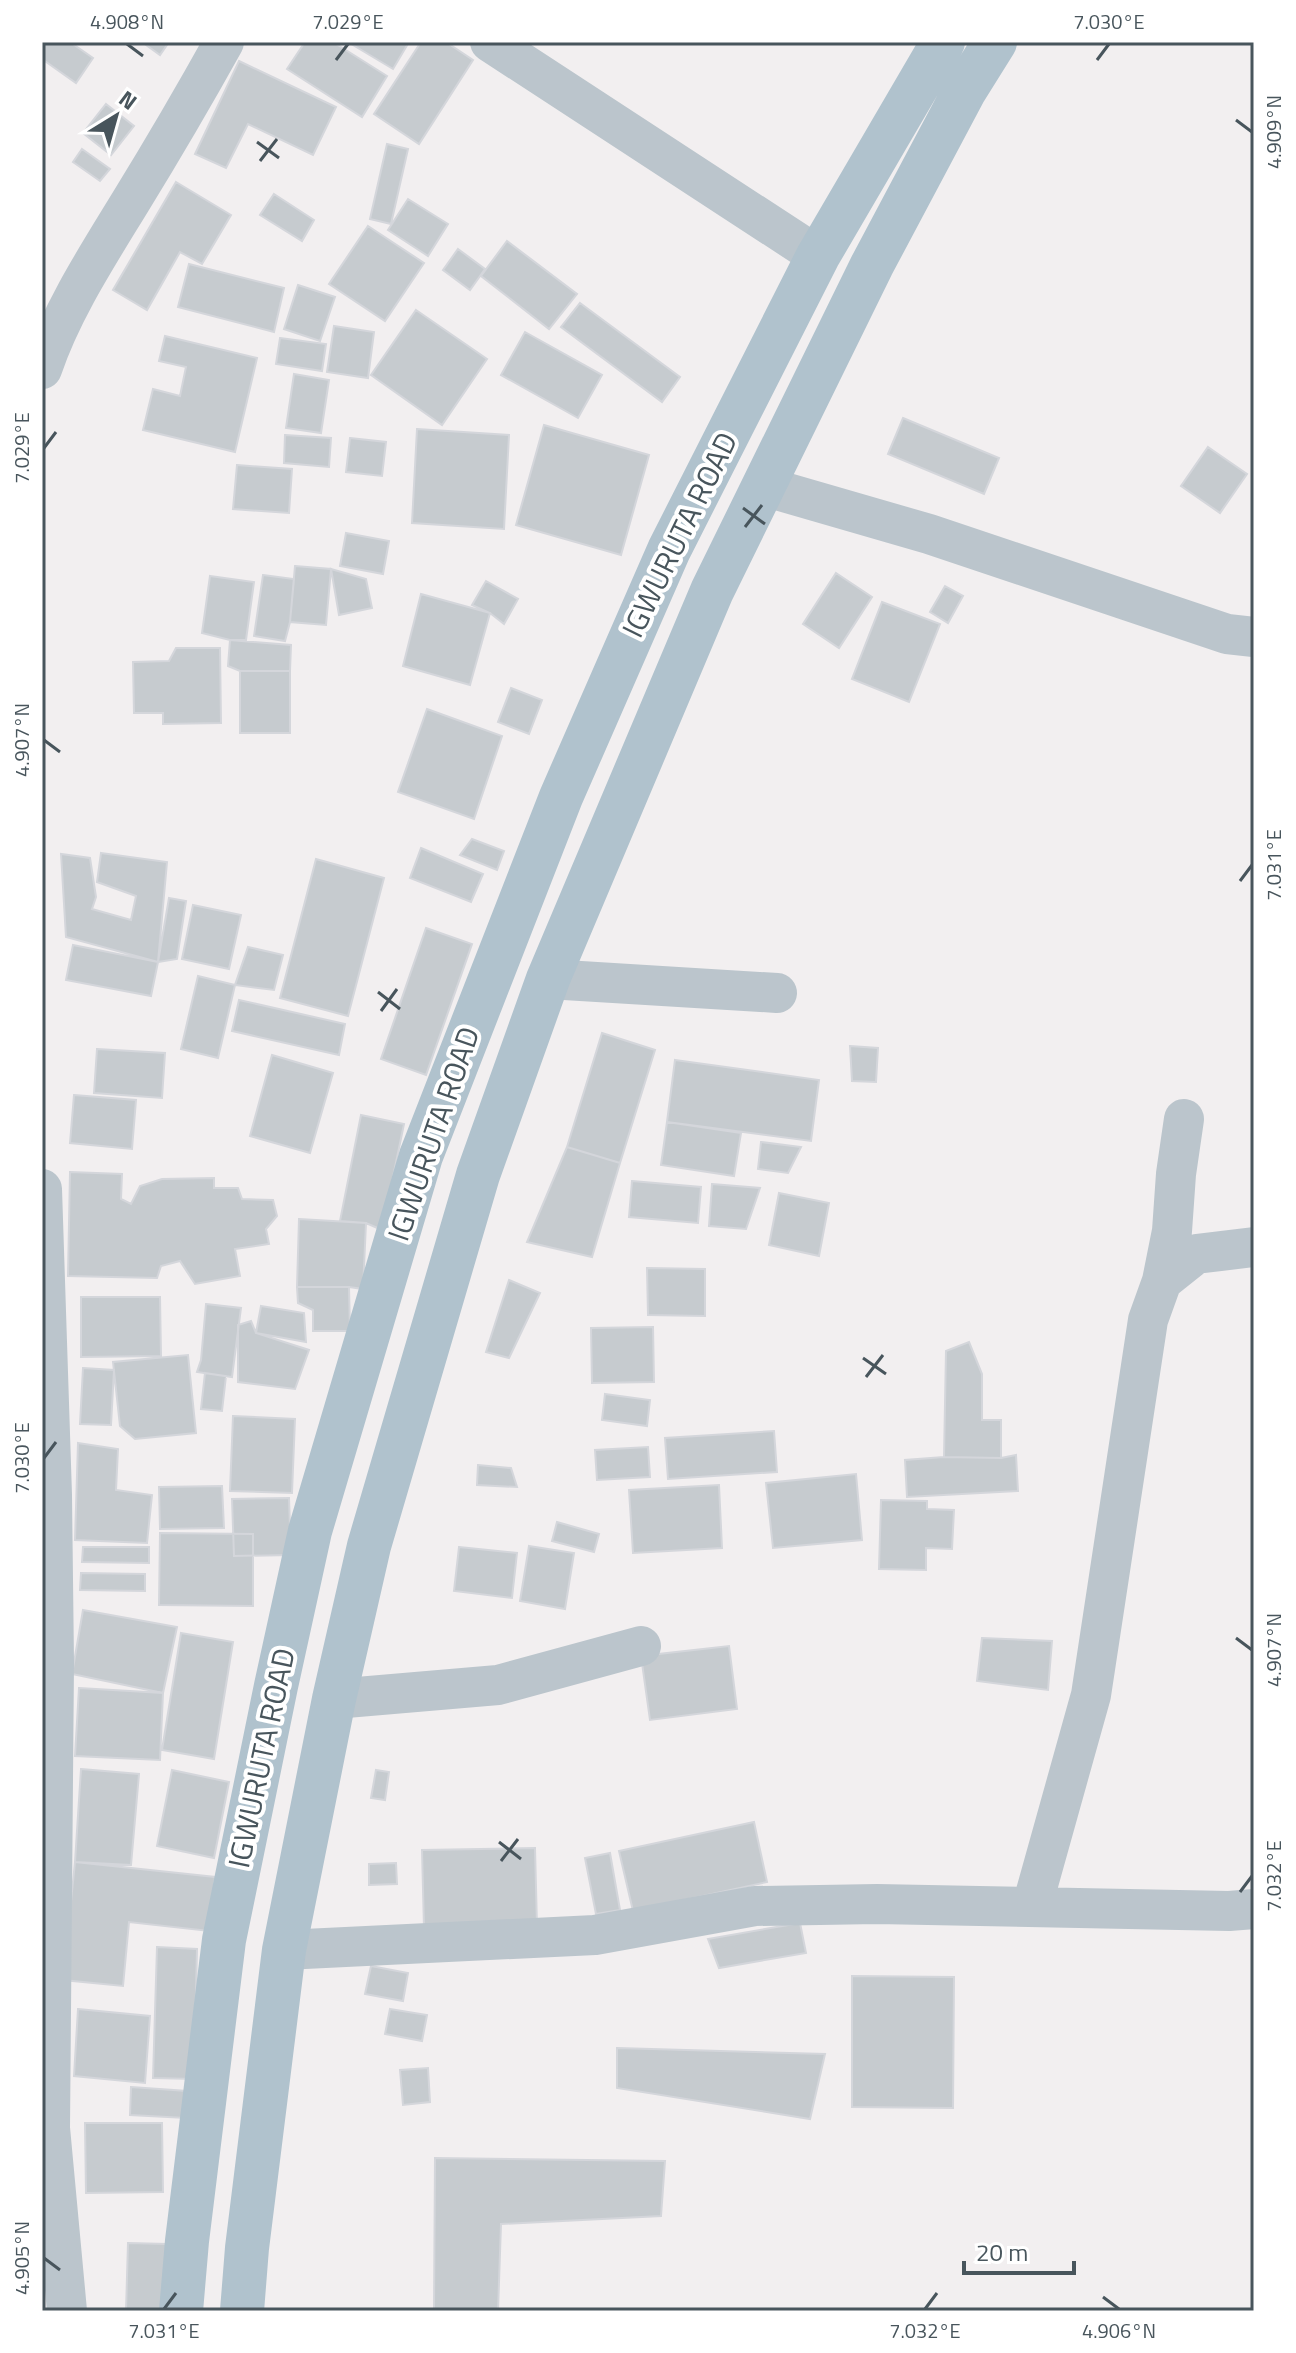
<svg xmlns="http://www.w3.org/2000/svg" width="1296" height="2353" font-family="'Titillium Web',sans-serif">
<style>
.building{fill:#c6cbcf;stroke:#d4d6db;stroke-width:2}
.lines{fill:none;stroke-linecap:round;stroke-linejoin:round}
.minor{stroke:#bbc5cc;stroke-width:40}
.major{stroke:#b0c2cd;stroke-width:44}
.ticks{fill:none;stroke:#48555c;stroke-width:3}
.labels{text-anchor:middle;stroke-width:8;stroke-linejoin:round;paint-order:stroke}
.street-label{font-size:30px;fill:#48555c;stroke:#fff}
.neatline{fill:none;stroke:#48555c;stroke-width:3}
.ticks-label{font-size:20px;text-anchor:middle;fill:#48555c}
</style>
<rect width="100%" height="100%" fill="#f2eff0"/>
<path class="building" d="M42,42H70L93,58L76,83L42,59Z
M142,42H169L160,55Z
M305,42H333L387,76L362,117L287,69Z
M348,42H409L393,69Z
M421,42H446L473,60L419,144L374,114Z
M239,61L336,107L313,155L248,124L226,168L195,154Z
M106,104L134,126L111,155L83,133Z
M387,144L408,149L391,224L370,219Z
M82,149L110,169L100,181L73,162Z
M176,182L231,215L202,264L180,252L147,310L113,290Z
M274,194L314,220L302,241L260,215Z
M408,199L448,224L428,256L388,230Z
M368,226L424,263L385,321L329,284Z
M507,241L577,294L549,329L481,276Z
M458,249L485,269L470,290L443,270Z
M189,264L284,288L274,332L178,307Z
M298,285L335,297L320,341L284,329Z
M580,303L680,377L662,402L561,327Z
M416,310L487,359L442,425L371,375Z
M334,326L374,332L368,378L327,372Z
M525,332L602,375L578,418L501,375Z
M165,336L257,358L235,452L143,430L153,389L180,396L186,367L159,361Z
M280,338L326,344L322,371L276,364Z
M294,374L329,380L321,433L286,428Z
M903,418L999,458L984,494L888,454Z
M544,425L649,455L621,555L516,525Z
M417,429L509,435L504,529L412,523Z
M285,435L331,438L329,467L284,463Z
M350,438L386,442L382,476L346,472Z
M1208,447L1247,474L1220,513L1181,486Z
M237,465L292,469L289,513L233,509Z
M346,533L389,541L383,574L340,566Z
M295,566L331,569L326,625L290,622Z
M331,569L366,579L372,608L339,615Z
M836,573L872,597L839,648L803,624Z
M263,575L294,579L290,622L285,641L254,636Z
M210,576L254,582L246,640H230L202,633Z
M486,581L518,599L504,624L490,613L472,605Z
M945,586L963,596L948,623L930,612Z
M421,594L490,613L470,685L403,666Z
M882,602L940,624L909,702L852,679Z
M230,640L291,645L290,671H240L228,666Z
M176,648H220L221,723L163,724V713H134L133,662L169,661Z
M240,671H290V733H240Z
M511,688L542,700L529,734L498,722Z
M427,709L502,736L474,819L398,792Z
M472,839L504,851L497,870L460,855Z
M421,848L483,874L471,902L410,878Z
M101,853L167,862L158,962L66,937L61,854L90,858L96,897L92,909L131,920L136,896L97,882Z
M316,859L384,878L348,1016L280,998Z
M169,898L186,901L177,959L158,962Z
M193,905L241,915L229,969L182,959Z
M426,928L472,944L426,1075L381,1059Z
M73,945L158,962L151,996L66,980Z
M248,947L283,955L274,990L235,985Z
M198,976L235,985L218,1058L181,1049Z
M239,1000L345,1024L339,1055L232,1031Z
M602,1033L655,1050L620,1163L567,1147Z
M850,1046L878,1048L876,1082L852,1081Z
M97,1049L165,1053L162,1098L94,1093Z
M272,1055L333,1073L310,1153L250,1136Z
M675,1060L819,1080L811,1141L667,1122Z
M74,1095L136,1100L132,1149L70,1143Z
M361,1115L404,1124L382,1230L366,1223L340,1221Z
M667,1122L741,1133L734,1176L661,1165Z
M761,1142L801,1147L788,1173L758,1169Z
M567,1147L620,1163L592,1257L527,1242Z
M70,1172L122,1174L121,1199L131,1204L140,1186L162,1179L214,1178V1188H238L242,1199L273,1200L277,1216L266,1229L269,1244L235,1249L240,1276L195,1284L180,1261L161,1266L157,1278L68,1276Z
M632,1181L701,1187L698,1223L629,1217Z
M712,1184L760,1188L746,1229L709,1226Z
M779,1193L829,1203L819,1256L769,1245Z
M299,1219L366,1223L363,1289L349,1287H297Z
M647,1268L705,1269V1316L648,1315Z
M509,1280L540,1293L509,1358L486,1352Z
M297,1287H349L350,1331H313V1310L298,1303Z
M81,1297H160L161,1356L81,1357Z
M206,1304L241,1308L232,1377L197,1372L201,1360Z
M261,1306L304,1313L306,1342L256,1333Z
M251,1321L256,1333L309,1350L295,1389L238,1382V1325Z
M653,1327L654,1382L592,1383L591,1328Z
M969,1342L982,1374V1420H1001V1458L944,1457L946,1351Z
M188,1355L196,1433L135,1439L120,1426L113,1362Z
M83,1368L114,1370L111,1425L80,1424Z
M205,1373L226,1376L222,1411L201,1409Z
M605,1394L650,1400L647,1426L602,1420Z
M233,1416L295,1419L292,1493L230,1491Z
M774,1431L777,1472L668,1479L665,1438Z
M78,1443L118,1449L116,1490L152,1495L147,1543L75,1540Z
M648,1447L650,1477L597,1480L595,1450Z
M1016,1455L1018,1491L907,1497L905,1460L944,1457L1001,1458Z
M478,1465L511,1468L517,1487L477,1485Z
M856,1474L862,1540L773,1548L766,1483Z
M719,1485L722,1548L633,1553L629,1490Z
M222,1486L224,1528L160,1529L159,1487Z
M289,1498L291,1555L234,1556L232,1499Z
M881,1500L927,1501V1509L954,1510L952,1549L926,1548V1570L879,1569Z
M557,1522L599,1534L594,1552L552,1541Z
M160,1533L253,1534V1606L159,1605Z
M529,1546L574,1553L565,1609L520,1601Z
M83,1547H149V1563L82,1562Z
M459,1547L517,1553L512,1598L454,1591Z
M81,1573L145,1574V1591L80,1590Z
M83,1610L177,1627L163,1693L72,1674Z
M181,1633L233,1642L214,1759L162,1750Z
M982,1638L1052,1641L1048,1690L977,1681Z
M729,1646L737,1709L650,1720L641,1656Z
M79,1688L163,1693L160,1760L75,1756Z
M81,1769L139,1774L131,1865L75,1862Z
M172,1770L229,1782L214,1858L157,1846Z
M376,1770L389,1772L385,1800L371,1798Z
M754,1822L767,1882L633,1911L619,1851Z
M535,1848L537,1926L424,1928L422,1850Z
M610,1853L620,1910L596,1914L585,1858Z
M75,1862L215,1877L209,1931L129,1922L123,1986L63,1980Z
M396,1863L397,1884L369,1885V1864Z
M800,1923L806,1953L719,1968L708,1939Z
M157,1947L197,1949L194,2079L153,2078Z
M371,1966L408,1973L403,2001L365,1994Z
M852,1976L954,1977L953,2108L852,2107Z
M78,2009L150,2016L145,2083L74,2076Z
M390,2009L427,2015L422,2041L385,2034Z
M617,2048L825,2054L810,2119L617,2088Z
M428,2068L430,2102L403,2105L400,2070Z
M131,2087L187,2091L186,2118L130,2115Z
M85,2123H162L163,2192L86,2193Z
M435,2158L665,2161L661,2216L501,2224L498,2311H434Z
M128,2243L167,2244L165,2311H126Z"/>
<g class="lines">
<path class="minor" d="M490,42L818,256
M42,369C62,310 98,255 131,201C163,149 194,96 224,42
M763,486L929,534L1227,634L1254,637
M548,979L777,993
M42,1189L52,1495L54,1663L50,2128L67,2311
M1162,1281L1172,1231L1176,1174L1184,1119
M334,1699L498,1685L641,1646
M1032,1906L1091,1695L1148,1320L1162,1281L1196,1254L1254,1247
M284,1950L595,1935L755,1906L877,1904L1229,1911L1254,1909"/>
<path class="major" d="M181,2311L187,2241L224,1940L276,1686L310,1531L421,1156L561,797L669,550L818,256L943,42
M242,2311L247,2248L284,1950L334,1699L369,1546L478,1175L548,979L712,591L872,265L965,90L995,42"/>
</g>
<path class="ticks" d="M127,44L143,56M336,60L348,44M1097,60L1109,44M1236,120L1252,132M257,142L279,158M260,161L277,139M44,448L56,432M743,508L765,524M745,527L762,505M44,740L60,752M1240,881L1252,865M378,992L400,1009M381,1011L397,989M863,1358L886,1374M866,1377L883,1355M44,1458L56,1442M1236,1638L1252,1650M499,1842L521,1859M501,1861L518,1839M1240,1892L1252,1876M44,2258L60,2270M1103,2297L1119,2309M164,2309L176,2293M925,2309L937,2293"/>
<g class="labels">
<g class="street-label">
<text transform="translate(680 535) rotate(-64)" y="10">IGWURUTA ROAD</text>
<text transform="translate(434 1134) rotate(-71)" y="10">IGWURUTA ROAD</text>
<text transform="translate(262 1758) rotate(-78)" y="10">IGWURUTA ROAD</text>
</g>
</g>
<rect width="1296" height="2353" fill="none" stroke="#ffffff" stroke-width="88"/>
<g transform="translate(116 116) rotate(37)" stroke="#ffffff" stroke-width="6" paint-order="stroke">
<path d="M0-6L14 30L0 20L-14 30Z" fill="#48555c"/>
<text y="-12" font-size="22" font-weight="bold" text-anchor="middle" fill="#48555c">N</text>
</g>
<path d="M964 2261v12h110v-12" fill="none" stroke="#48555c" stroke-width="4"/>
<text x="976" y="2261" font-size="24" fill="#48555c" stroke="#ffffff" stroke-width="6" paint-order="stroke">20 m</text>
<rect x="44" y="44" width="1208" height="2265" class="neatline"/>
<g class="ticks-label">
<text x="127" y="29">4.908°N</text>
<text x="348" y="29">7.029°E</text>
<text x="1109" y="29">7.030°E</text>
<text transform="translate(1274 132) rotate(-90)" y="7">4.909°N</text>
<text transform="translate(22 448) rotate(-90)" y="7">7.029°E</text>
<text transform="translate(22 740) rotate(-90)" y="7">4.907°N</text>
<text transform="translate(1274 865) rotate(-90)" y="7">7.031°E</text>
<text transform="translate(22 1458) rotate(-90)" y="7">7.030°E</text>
<text transform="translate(1274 1650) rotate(-90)" y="7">4.907°N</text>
<text transform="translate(1274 1876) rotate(-90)" y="7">7.032°E</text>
<text transform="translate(22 2258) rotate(-90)" y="7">4.905°N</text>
<text x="164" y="2338">7.031°E</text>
<text x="925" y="2338">7.032°E</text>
<text x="1119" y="2338">4.906°N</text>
</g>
</svg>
